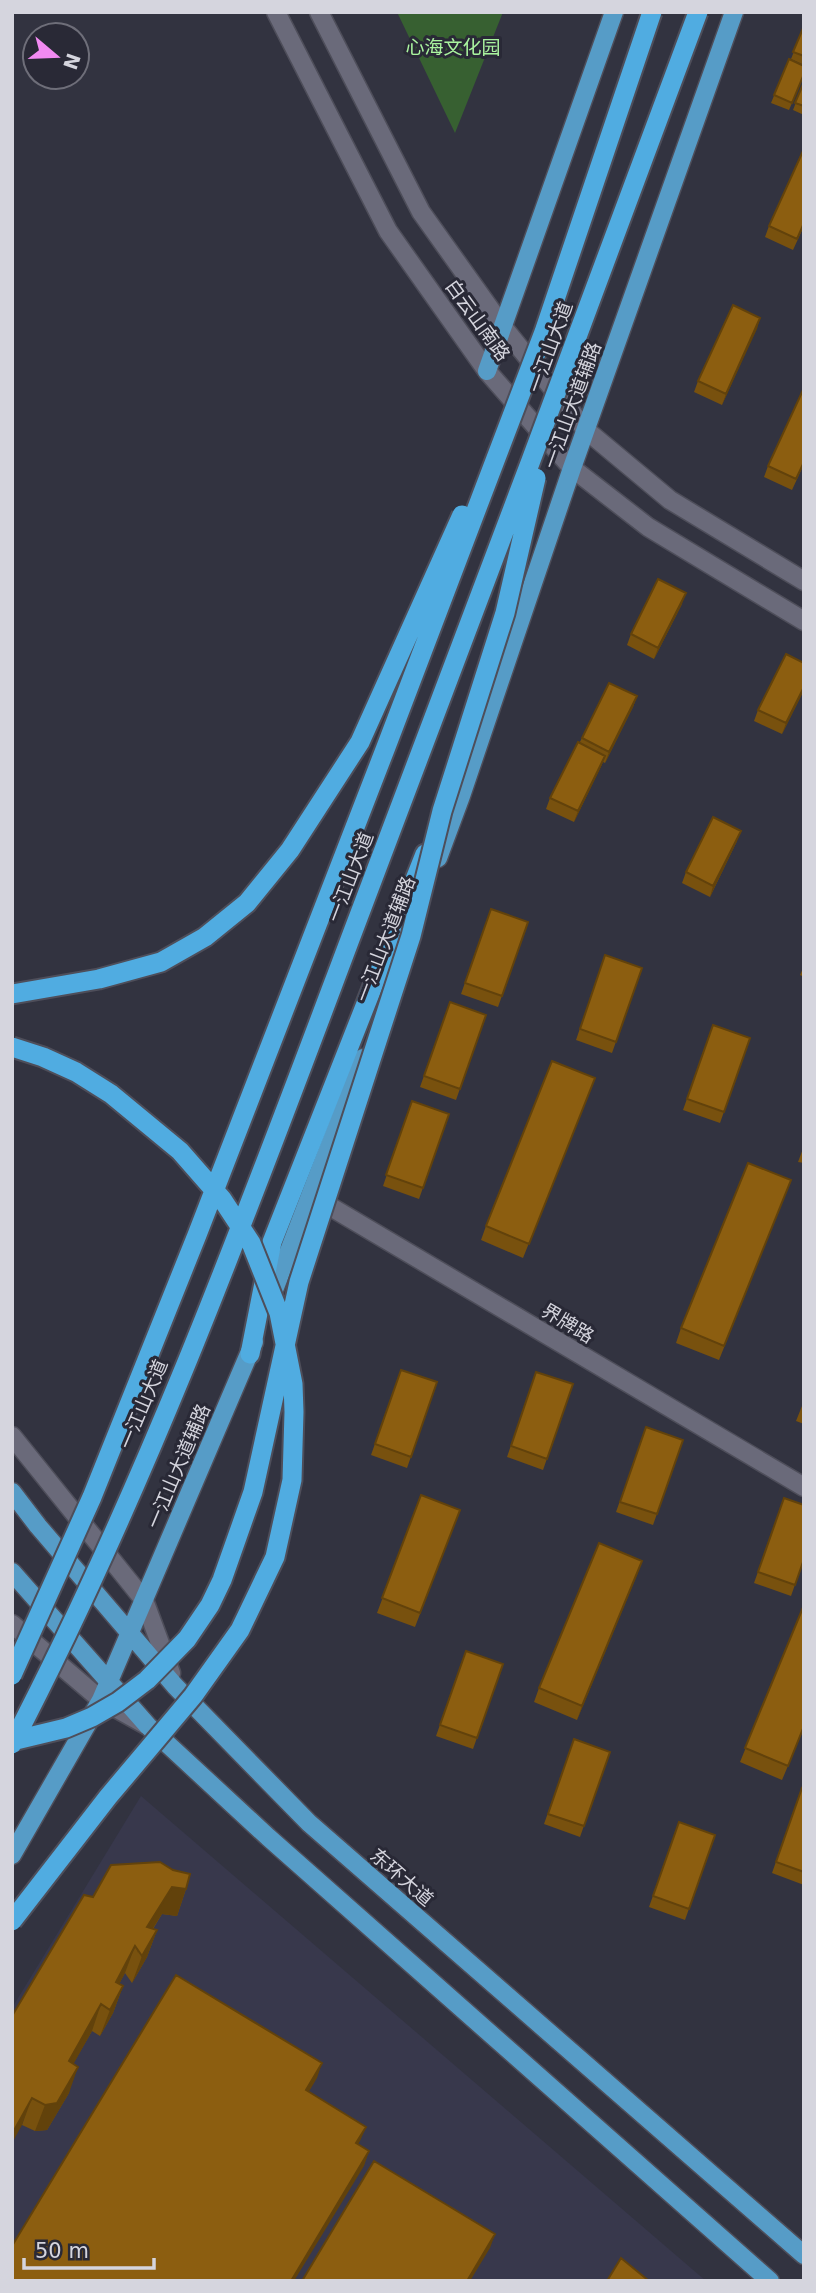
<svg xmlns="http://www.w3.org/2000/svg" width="816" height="2293" font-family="'DejaVu Sans','Noto Sans SC',sans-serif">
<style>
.built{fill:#38384c}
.green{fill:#376031}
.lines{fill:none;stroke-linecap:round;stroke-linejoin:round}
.minor-casing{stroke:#4e4e5a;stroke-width:21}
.secondary-casing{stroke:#4e4e5a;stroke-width:21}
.primary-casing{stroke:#4e4e5a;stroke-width:21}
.trunk-casing{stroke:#4e4e5a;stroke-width:23}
.minor{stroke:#6a6a7a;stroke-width:18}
.secondary{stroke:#6a6a7a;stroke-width:18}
.primary{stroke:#569cc7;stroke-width:18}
.trunk{stroke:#50ace1;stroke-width:19}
.trunk-bridge-casing{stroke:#4e4e5a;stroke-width:23;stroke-linecap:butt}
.trunk-bridge{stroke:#50ace1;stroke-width:19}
.wall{fill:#78510e}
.shaded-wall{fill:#62420b}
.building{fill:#8c5e10;stroke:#62420b;stroke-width:2}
.labels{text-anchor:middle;stroke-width:6;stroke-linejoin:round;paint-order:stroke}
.park-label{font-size:19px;fill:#aaf49f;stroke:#292936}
.street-label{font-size:19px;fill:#d5d5de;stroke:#292936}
</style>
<rect width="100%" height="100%" fill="#323340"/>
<path class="built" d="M141,1796L706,2281H12V2008Z"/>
<path class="green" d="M397,12H503L455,133Z"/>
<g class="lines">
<g class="minor-casing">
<path id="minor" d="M314,1197L804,1487"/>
</g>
<g class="secondary-casing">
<path id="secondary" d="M276,12L388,231L487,371L572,468L648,527L804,621
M319,12L421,212L503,327L586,430L670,500L804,581
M12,1436L144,1600L171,1673
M12,1624L101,1700L146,1725"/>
</g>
<g class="primary-casing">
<path id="primary" d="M487,371L614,12
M438,858L461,796L572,468L734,12
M269,1303L363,1058
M12,1492L38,1526L175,1686L309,1823L804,2255
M12,1572L148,1726L268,1837L770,2281
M12,1855L101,1700L254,1342"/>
</g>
<g class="trunk-casing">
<path id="trunk" d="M250,1354L272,1242L425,854"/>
</g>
<use href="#minor" class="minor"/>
<use href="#secondary" class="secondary"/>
<use href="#primary" class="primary"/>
<use href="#trunk" class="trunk"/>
<g class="trunk-bridge-casing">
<path id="trunk-bridge" d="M12,994L99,979L161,962L205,937L247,903L290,850L360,742L462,515
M12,1047L43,1057L76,1072L111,1094L180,1151L222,1199L251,1243L279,1313L293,1384L294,1412L292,1480L275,1557L240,1630L193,1696L108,1797L12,1921
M12,1675L92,1497L197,1235L386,747L544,332L652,12
M12,1741L66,1728L92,1717L118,1702L147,1680L187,1639L210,1605L222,1580L253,1492L299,1282L411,936L442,811L505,613L536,478
M12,1744C146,1487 247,1213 349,942C467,632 583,323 698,12"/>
</g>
<use href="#trunk-bridge" class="trunk-bridge"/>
</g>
<path class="wall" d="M804,26V65L791,59Z
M789,59L804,75L789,110L771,103Z
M804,82V115L793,110Z
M804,151V226L793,250L765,237L769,226Z
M760,318L722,405L694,392L698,381Z
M804,391V464L792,490L764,477L768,466Z
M682,604L654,659L627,645L631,634Z
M804,663V690L782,734L754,721L758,710Z
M637,696L633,707L605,763L603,762L574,822L546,809L550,798L582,738Z
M737,841L710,897L682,883L686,872Z
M491,909L528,922L498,1007L461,994Z
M605,955L642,968L612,1053L576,1040Z
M804,966V977L800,975Z
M450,1002L486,1015L456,1100L420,1087Z
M713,1025L750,1038L720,1123L683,1110Z
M595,1078L523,1258L481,1240L486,1226Z
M412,1101L449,1114L419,1199L383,1186Z
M804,1146V1163L798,1162Z
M791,1180L719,1360L676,1343L681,1328Z
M401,1370L437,1382L407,1468L371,1455Z
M536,1372L573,1384L543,1470L507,1457Z
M804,1401V1424L796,1421Z
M646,1427L683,1440L653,1525L616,1512Z
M421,1495L460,1510L415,1627L377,1613Z
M784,1498L804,1559L791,1596L754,1583Z
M642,1561L577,1720L534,1702L539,1688Z
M804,1605V1728L782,1780L740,1762Z
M466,1651L503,1664L473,1749L436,1736Z
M574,1739L610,1752L580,1837L544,1824Z
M802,1788L804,1789V1885L772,1873Z
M679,1822L715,1835L685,1920L649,1907Z
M186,1889L177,1916L162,1914L153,1929L157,1930L147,1957L132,1983L125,1973L119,1984L123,1986L113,2013L100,2036L92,2031L73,2064L69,2093L47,2130L35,2131L22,2125L93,1897Z"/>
<path class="shaded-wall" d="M760,318L757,329L722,405L726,394Z
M686,593L682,604L654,659L658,648Z
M804,687V690L782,734L786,723Z
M637,696L633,707L605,763L609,752Z
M605,756L601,767L574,822L578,811Z
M741,831L737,841L710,897L713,886Z
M642,1561L637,1575L577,1720L582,1706Z
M172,1887L186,1889L177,1916L162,1914L137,1953L147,1927Z
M157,1930L147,1957L132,1983L142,1956Z
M135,1946L125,1973L106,2009L116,1982Z
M123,1986L113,2013L100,2036L110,2010Z
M101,2004L92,2031L60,2088L69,2061Z
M322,2063L317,2078L301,2105L306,2090Z
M78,2067L69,2093L47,2130L35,2131L45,2105Z
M32,2098L22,2125L12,2143V2134Z
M366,2127L360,2141L350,2158L356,2143Z
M369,2151L364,2166L294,2281H291Z
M495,2234L490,2248L470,2281H467Z"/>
<path class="building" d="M804,26V56L793,52Z
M789,59L804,66V74L792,103L774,95Z
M804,82V106L795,103Z
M803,151L804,223L797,239L769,226Z
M733,305L760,318L726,394L698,381Z
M803,390L804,391V462L796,479L768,466Z
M658,579L686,593L658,648L631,634Z
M786,654L804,663V687L786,723L758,710Z
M609,683L637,696L609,752L582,738Z
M578,742L605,756L578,811L550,798Z
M713,817L741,831L713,886L686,872Z
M491,909L528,922L502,996L465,983Z
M605,955L642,968L616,1042L580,1029Z
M450,1002L486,1015L460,1089L424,1076Z
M713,1025L750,1038L724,1112L687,1099Z
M552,1061L595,1078L529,1244L486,1226Z
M412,1101L449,1114L423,1188L386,1175Z
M748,1163L791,1180L724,1346L681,1328Z
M401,1370L437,1382L411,1457L375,1444Z
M536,1372L573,1384L547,1459L511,1446Z
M646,1427L683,1440L657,1514L620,1502Z
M421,1495L460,1510L420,1613L382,1598Z
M784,1498L804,1505V1559L795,1585L758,1572Z
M599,1543L642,1561L582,1706L539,1688Z
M804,1605V1726L788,1766L745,1748Z
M466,1651L503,1664L477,1738L440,1725Z
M574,1739L610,1752L584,1826L548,1814Z
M802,1788L804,1789V1872L776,1862Z
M679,1822L715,1835L689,1909L653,1896Z
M160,1862L173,1870L190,1874L186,1889L172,1887L147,1927L157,1930L142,1956L135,1946L116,1982L123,1986L110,2010L101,2004L69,2061L78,2067L57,2103L45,2105L32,2098L12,2134V2016L84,1895L93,1897L111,1865Z
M176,1975L322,2063L306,2090L366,2127L356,2143L369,2151L291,2281H12V2246Z
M374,2161L495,2234L467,2281H302Z
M621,2258L649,2281H607Z"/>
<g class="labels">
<g class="park-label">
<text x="453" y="54">心海文化园</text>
</g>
<g class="street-label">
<text transform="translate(478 320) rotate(54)" y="7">白云山南路</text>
<text transform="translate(550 347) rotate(-70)" y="7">一江山大道</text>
<text transform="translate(572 405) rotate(-70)" y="7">一江山大道辅路</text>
<text transform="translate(350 877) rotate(-69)" y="7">一江山大道</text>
<text transform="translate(385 939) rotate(-69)" y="7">一江山大道辅路</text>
<text transform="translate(568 1323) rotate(31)" y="7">界牌路</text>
<text transform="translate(143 1404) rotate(-67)" y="7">一江山大道</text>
<text transform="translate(178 1466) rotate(-67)" y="7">一江山大道辅路</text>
<text transform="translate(402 1877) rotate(41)" y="7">东环大道</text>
</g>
</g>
<rect width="816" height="2293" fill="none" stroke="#d5d5de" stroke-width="28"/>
<g transform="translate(56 56) rotate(109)"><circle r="33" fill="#292936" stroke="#6e6e79" stroke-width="2"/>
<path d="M0-5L12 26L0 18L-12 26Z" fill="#f28af2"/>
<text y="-10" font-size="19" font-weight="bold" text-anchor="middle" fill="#d5d5de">N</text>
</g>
<path d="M24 2258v10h130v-10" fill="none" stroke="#d5d5de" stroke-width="3.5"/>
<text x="35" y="2258" font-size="21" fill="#d5d5de" stroke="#292936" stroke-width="5" paint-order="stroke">50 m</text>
</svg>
